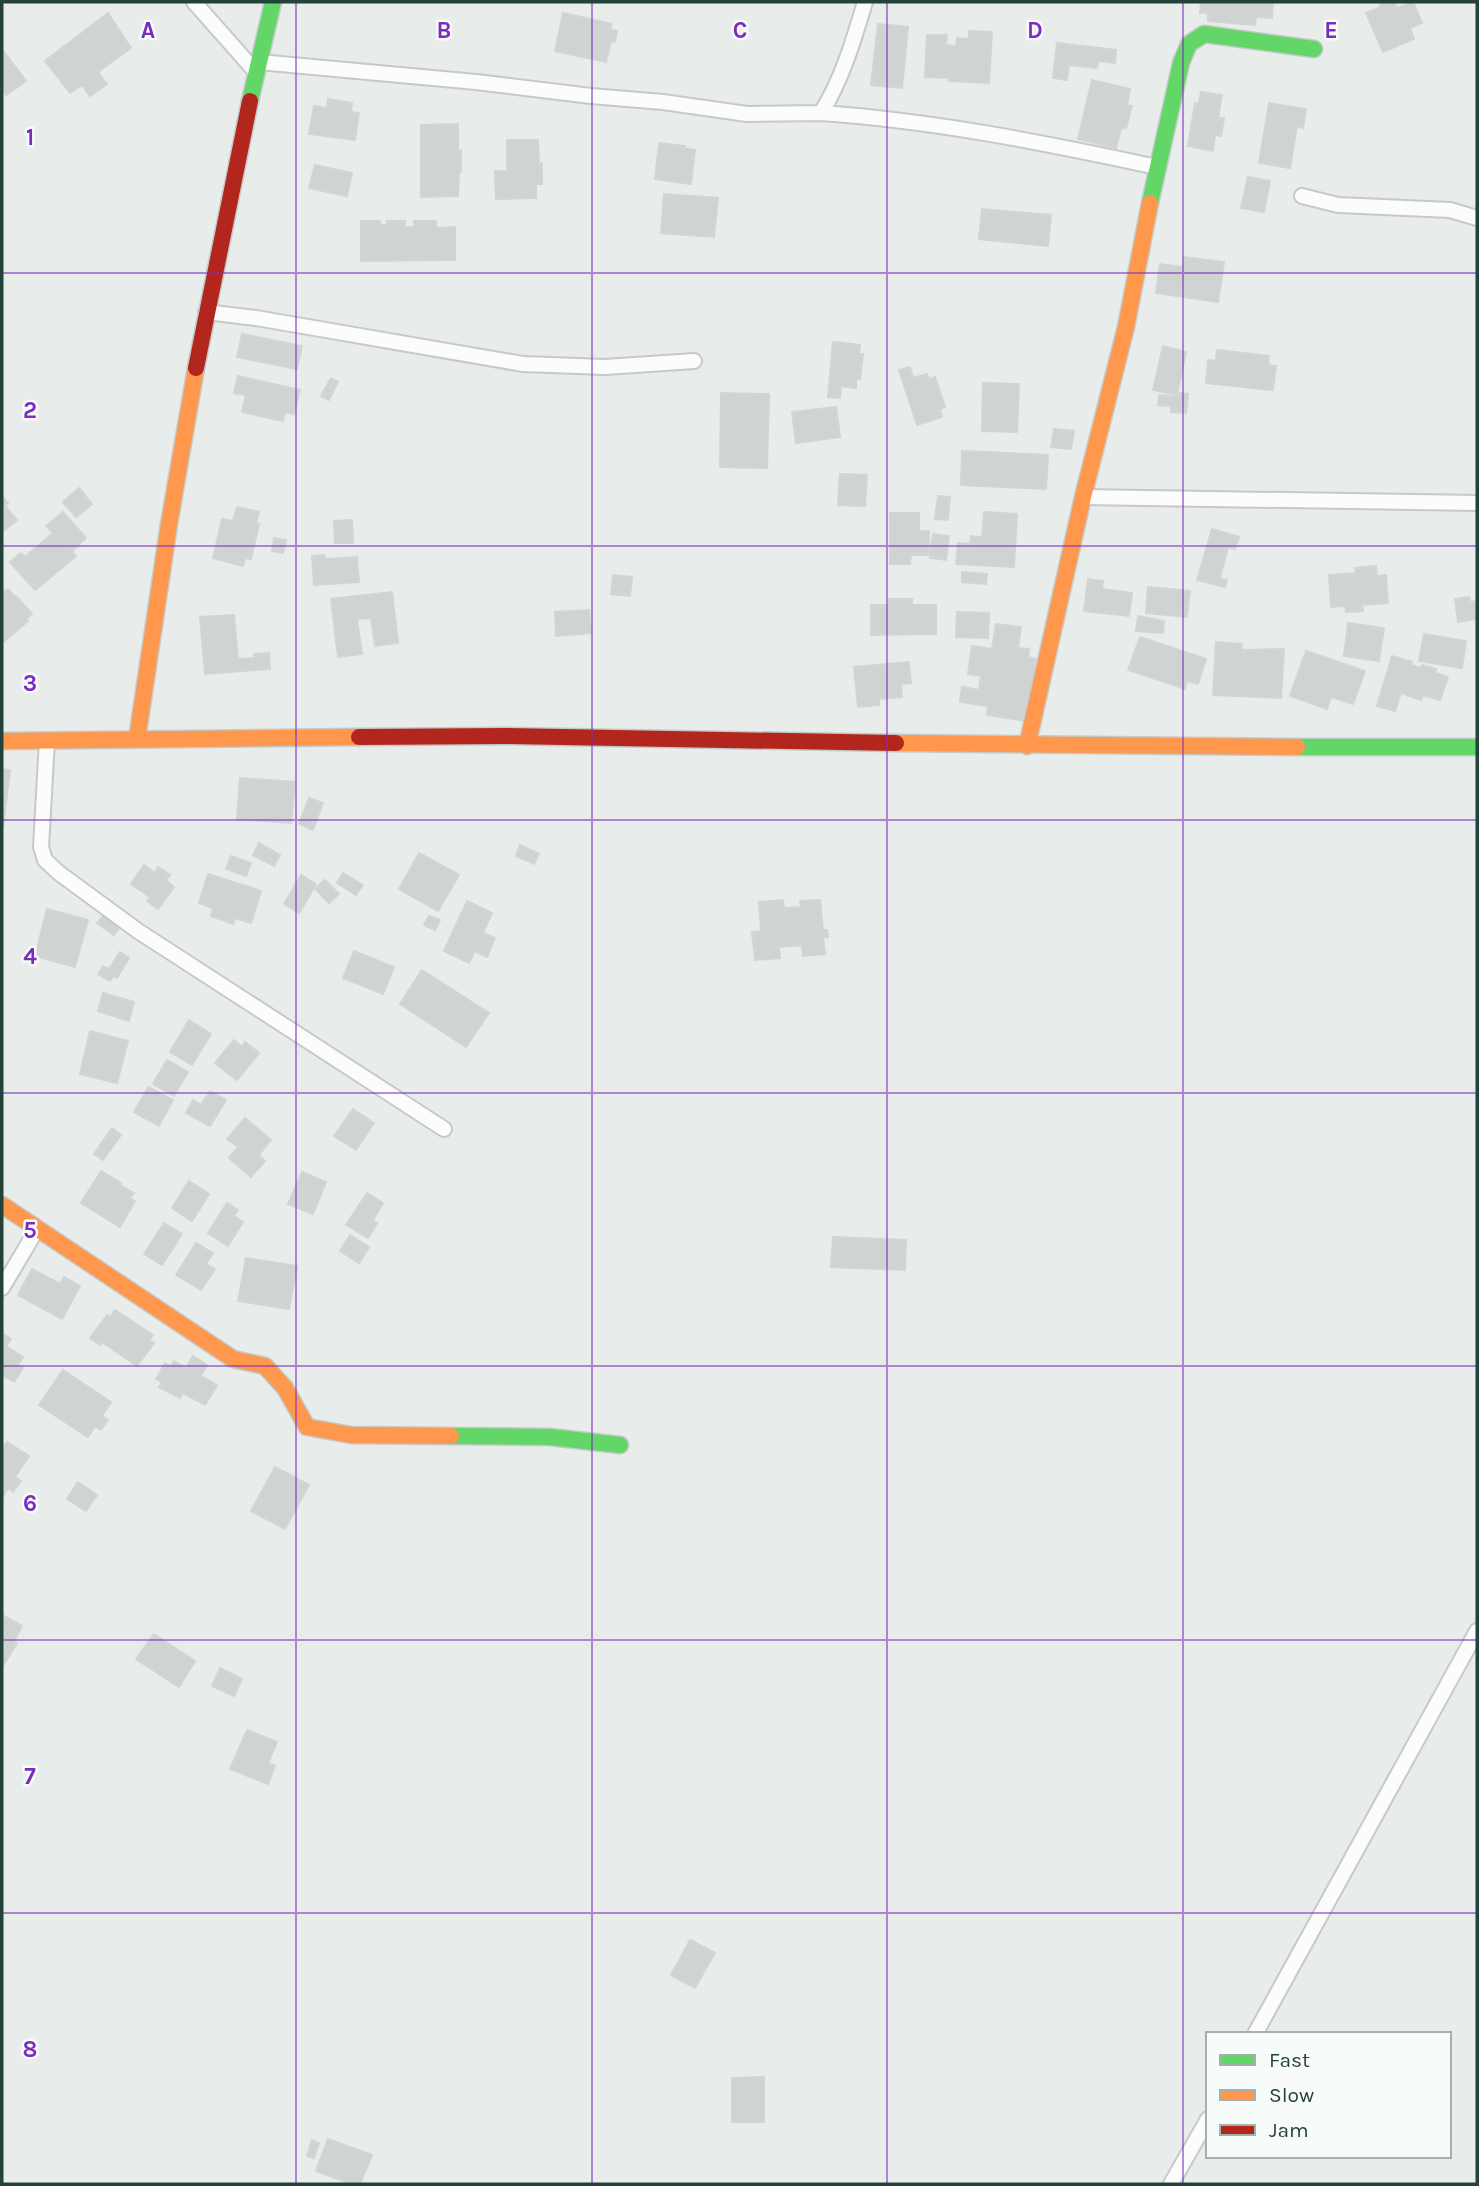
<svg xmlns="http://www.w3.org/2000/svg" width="1479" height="2186" font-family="Karla,sans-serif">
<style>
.building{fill:#cfd4d2;stroke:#d1d6d4;stroke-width:2}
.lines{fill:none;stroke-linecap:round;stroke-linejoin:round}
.street-casing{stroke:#c5cac8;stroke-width:18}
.fast-casing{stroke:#c3cbc8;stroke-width:19}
.slow-casing{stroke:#c3cbc8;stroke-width:19}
.jam-casing{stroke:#c3cbc8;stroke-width:19}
.street{stroke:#fcfcfc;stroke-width:14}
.fast{stroke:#63d668;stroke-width:16}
.slow{stroke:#ff974d;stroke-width:16}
.jam{stroke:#b3261e;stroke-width:16}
.grid{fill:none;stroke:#7b2cbf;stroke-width:2;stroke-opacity:0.55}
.grid-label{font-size:23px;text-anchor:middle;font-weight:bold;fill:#7b2cbf;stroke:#f7fbf9;stroke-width:5;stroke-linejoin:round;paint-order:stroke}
</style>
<rect width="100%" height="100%" fill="#e8edeb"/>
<path class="building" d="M1201,2H1273L1272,18L1256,17L1255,25L1208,21V13H1200Z
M1384,2H1394L1397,8L1413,2L1422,23L1410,28L1414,39L1383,52L1366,13L1381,7L1380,4Z
M108,13L131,48L98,72L107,84L90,96L82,85L70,93L45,61Z
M563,13L612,24L610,29L617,31L615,42L611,41L606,62L555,51Z
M878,24L908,27L902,88L871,85Z
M969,31L992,32L989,83L949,81V78L925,77L927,35H947L946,45L956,46L957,38L969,39Z
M1057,43L1116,50L1115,63L1098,61L1097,68L1069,65L1067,80L1053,78Z
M2,49L26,81L6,95L2,89Z
M1092,80L1130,89L1127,105L1132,106L1126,128L1121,129L1116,148L1078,139Z
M1201,92L1222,95L1218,118H1224L1221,136L1215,135L1213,151L1188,146L1195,103L1199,104Z
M328,99L352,103L351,112L359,113L355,140L309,134L314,106L327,108Z
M1269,103L1306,109L1303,128L1297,126L1290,168L1259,163Z
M458,124V150H461V172H459L458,196L421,197V125Z
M507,140H538L539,163H542V184H536V198L496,199L495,171H507Z
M659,143L685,146L684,148L695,150L691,184L655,179Z
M315,165L352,173L347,196L309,188Z
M1248,177L1270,181L1264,212L1241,208Z
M664,194L718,198L714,237L661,233Z
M982,209L1051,215L1048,246L979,239Z
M361,221H380V225H387V221H405V227H414V221H436V228L455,227V260L361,261Z
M1184,257L1224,262L1218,302L1156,293L1160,264L1183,267Z
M242,334L302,346L297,369L237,357Z
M833,342L860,345L859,354H863L860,379H856V388L841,386L840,398L828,397Z
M1163,346L1186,352L1177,395L1153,390Z
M1217,350L1269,356L1268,365L1276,366L1273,390L1206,383L1208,360L1216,361Z
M910,367L913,378L927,374L929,379L935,377L945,407L940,409L942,417L917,425L899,370Z
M238,376L300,390L294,414L285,412L283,421L242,412L246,395L234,393Z
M331,378L338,382L329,400L321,396Z
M983,383L1019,384L1017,432L982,431Z
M721,393L769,394L767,468L720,467Z
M1180,393L1188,394L1186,413L1171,412V406L1158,405L1159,395L1179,397Z
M836,407L840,437L796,443L792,412Z
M1054,429L1074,431L1071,449L1051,447Z
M962,451L1048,455L1046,489L961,485Z
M840,474L867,475L865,506L838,505Z
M79,488L92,504L76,517L63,502Z
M2,496L8,503L5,506L17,520L2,532Z
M938,496L950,497L948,520L935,519Z
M237,507L259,512L256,523L259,524L251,559L245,558L243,566L213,558L222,519L233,521Z
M63,512L86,538L72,551L76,556L35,590L10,562L21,553L25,557L53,533L46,526Z
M984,512L1017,514L1014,567L956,564L958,543L970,544L971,536L982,537Z
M890,513H919V531H929V555H911L910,564H890Z
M352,520L353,543H335L334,521Z
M1212,529L1239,537L1235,549L1228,547L1220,578L1227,580L1225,587L1197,580Z
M933,534L949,536L946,560L930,558Z
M274,538L286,540L283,553L272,551Z
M324,555L325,559L357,557L359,582L314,585L312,556Z
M1376,566L1377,576L1386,575L1388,603L1362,605L1363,611L1346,612L1345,606L1331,607L1329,575L1356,573L1355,568Z
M962,572L987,574L986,584L962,582Z
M613,575L632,577L630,596L611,594Z
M1088,579L1103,581L1102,589L1132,593L1129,616L1084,611Z
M1148,587L1190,591L1187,617L1146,613Z
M2,588L5,592L8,589L16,598L17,597L32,614L26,619L28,621L2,643Z
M392,592L398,643L375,646L371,618L357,619L362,654L338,657L331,599Z
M1469,597L1470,602L1477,601V619L1458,622L1455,599Z
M889,599H912V605H936V634L871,635V605H889Z
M589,610L591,633L556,636L555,612Z
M957,612L989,613L988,638L956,637Z
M234,615L238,659L255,658L254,654L269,653L270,669L205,674L200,617Z
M1138,616L1164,621L1163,633L1136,631Z
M1348,623L1384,628L1379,661L1344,656Z
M996,624L1021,627L1018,648L1029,649L1028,657L1036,659L1027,721L987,715L988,706L960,702L962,687L979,690L981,676L968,674L972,646L992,649Z
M1424,634L1466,641L1462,668L1419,661Z
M1140,637L1206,659L1198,684L1187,681L1185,689L1128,670Z
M1216,642L1242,644L1241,650L1284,649L1281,698L1213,695Z
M1306,651L1365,671L1353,704L1331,697L1327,709L1290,696Z
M1392,656L1412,662L1411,665L1421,668L1422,665L1436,669L1435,673L1448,677L1440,700L1423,695L1421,700L1401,693L1395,711L1377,706Z
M909,662L911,683L901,684L902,697L879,699V705L858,707L854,667Z
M2,769L10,770L3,827H2Z
M240,778L295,782L291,823L237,819Z
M309,798L323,803L313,830L299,824Z
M259,843L280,855L274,866L253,855Z
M520,845L539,854L534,864L516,856Z
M419,853L459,875L438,911L399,889Z
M231,856L251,863L246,876L226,869Z
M144,865L155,873L158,867L170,875L166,880L174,887L158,909L147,901L150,897L131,884Z
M343,873L363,885L356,895L337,883Z
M208,874L261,891L251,923L235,918L233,924L211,916L213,908L199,903Z
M301,875L316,884L299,913L284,904Z
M325,880L339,894L329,903L315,889Z
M783,900L784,908L801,907L800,901L820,900L823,930H827L828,937H823L825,954L803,956L802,945L779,947L780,958L755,960L752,932L761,931L759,902Z
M467,901L492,913L483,933L495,938L487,957L475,951L469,963L444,951Z
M47,909L88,920L75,967L35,956Z
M104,915L120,927L114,935L97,923Z
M429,916L440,920L435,930L424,925Z
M354,951L394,967L383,994L343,978Z
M120,952L129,958L117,978L113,976L110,981L98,974L103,966L109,969Z
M422,970L489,1013L466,1047L400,1004Z
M103,993L134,1002L129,1021L98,1011Z
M189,1020L211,1034L192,1065L170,1052Z
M90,1031L128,1041L117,1083L80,1074Z
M234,1040L242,1047L245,1042L259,1053L237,1080L215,1063Z
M167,1060L188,1072L174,1096L153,1084Z
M148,1087L173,1100L159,1126L134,1112Z
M210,1091L226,1100L210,1126L186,1113L193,1100L201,1105Z
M353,1109L374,1123L356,1150L334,1136Z
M245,1118L271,1140L259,1155L265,1161L251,1177L229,1158L238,1147L227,1139Z
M112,1128L121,1135L103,1160L94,1154Z
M101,1171L121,1183L120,1185L134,1193L130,1198L135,1201L120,1227L81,1203Z
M302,1172L326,1182L313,1214L288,1204Z
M189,1181L209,1194L192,1221L172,1208Z
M367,1193L383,1203L373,1220L377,1223L368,1238L346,1225Z
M227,1203L238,1210L234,1216L243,1222L228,1246L208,1233Z
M164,1223L182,1234L162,1265L144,1254Z
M350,1235L369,1247L359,1263L340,1251Z
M833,1237L906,1240L905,1270L831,1267Z
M196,1243L213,1253L206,1264L215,1269L201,1290L176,1275Z
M246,1258L297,1266L289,1309L238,1301Z
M32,1269L60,1284L64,1277L80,1286L62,1319L18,1295Z
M115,1310L153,1335L149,1340L154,1343L137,1366L102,1342L100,1345L90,1338L107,1315L110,1317Z
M2,1333L11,1339L6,1346L23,1357L18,1365L23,1368L14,1382L2,1375Z
M193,1356L207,1365L201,1376L217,1385L205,1405L183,1393L180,1398L159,1387L162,1382L156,1379L165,1363L170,1366L174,1361L186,1368Z
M63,1370L111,1402L102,1416L108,1420L101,1430L95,1426L88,1437L39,1405Z
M7,1442L29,1456L15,1477L21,1481L13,1492L8,1488L2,1498V1450Z
M275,1467L309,1485L285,1529L251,1511Z
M78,1482L97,1495L86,1511L67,1499Z
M2,1615L22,1626L14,1641L17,1643L3,1666Z
M154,1634L195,1661L179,1687L136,1659Z
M220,1668L242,1679L234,1696L212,1686Z
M247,1730L277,1742L268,1763L275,1766L268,1784L230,1769Z
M690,1940L715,1953L695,1988L671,1975Z
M764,2077V2122H732V2078Z
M328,2139L372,2155L360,2184H352L316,2171Z
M312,2140L319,2143L314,2158L307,2156Z"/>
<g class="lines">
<g class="street-casing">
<path id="street" d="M194,2L256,72
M865,2C854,39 842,80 821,113C935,121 1046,143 1157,167
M259,62L476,82L591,96L663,102L747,114L821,113
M1302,196L1338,205L1450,210L1477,218
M206,312L256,318L523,364L605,367L694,361
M1083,497L1477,503
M47,740L41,847L45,860L59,873L138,931L444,1129
M2,1288L37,1229
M1255,2034L1477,1631
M1171,2184L1208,2119"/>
</g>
<g class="fast-casing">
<path id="fast" d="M250,101L273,2
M1150,203L1181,63L1189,44L1204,34L1314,49
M1297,747H1477
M451,1436L550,1437L620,1445"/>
</g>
<g class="slow-casing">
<path id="slow" d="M137,739L169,524L196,368
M2,741L359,737
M896,743L1297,747
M1027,746L1083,497L1126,327L1150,203
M2,1205L233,1359L265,1366L285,1388L307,1427L351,1435L451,1436"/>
</g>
<g class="jam-casing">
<path id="jam" d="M196,368L250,101
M359,737L506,736L896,743"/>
</g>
<use href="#street" class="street"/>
<use href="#fast" class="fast"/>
<use href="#slow" class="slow"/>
<use href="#jam" class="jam"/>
</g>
<path class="grid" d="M296,2V2184M592,2V2184M887,2V2184M1183,2V2184M2,273H1477M2,546H1477M2,820H1477M2,1093H1477M2,1366H1477M2,1640H1477M2,1913H1477"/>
<g class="grid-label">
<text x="148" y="38">A</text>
<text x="444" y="38">B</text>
<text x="740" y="38">C</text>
<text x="1035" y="38">D</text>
<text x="1331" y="38">E</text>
<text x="30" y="145">1</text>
<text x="30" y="418">2</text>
<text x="30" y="691">3</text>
<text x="30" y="964">4</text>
<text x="30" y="1238">5</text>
<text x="30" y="1511">6</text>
<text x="30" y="1784">7</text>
<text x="30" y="2057">8</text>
</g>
<rect width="1479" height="2186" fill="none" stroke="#24423a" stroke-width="7"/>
<rect x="1206" y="2032" width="245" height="126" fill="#f7fbf9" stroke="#a3b1ad" stroke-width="2"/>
<rect x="1220" y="2055" width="35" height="10" fill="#63d668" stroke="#a3b1ad" stroke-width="2"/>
<text x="1269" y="2067" font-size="21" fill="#24423a">Fast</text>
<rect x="1220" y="2090" width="35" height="10" fill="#ff974d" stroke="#a3b1ad" stroke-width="2"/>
<text x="1269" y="2102" font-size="21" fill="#24423a">Slow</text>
<rect x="1220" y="2125" width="35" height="10" fill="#b3261e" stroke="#a3b1ad" stroke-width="2"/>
<text x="1269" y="2137" font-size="21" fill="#24423a">Jam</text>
</svg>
